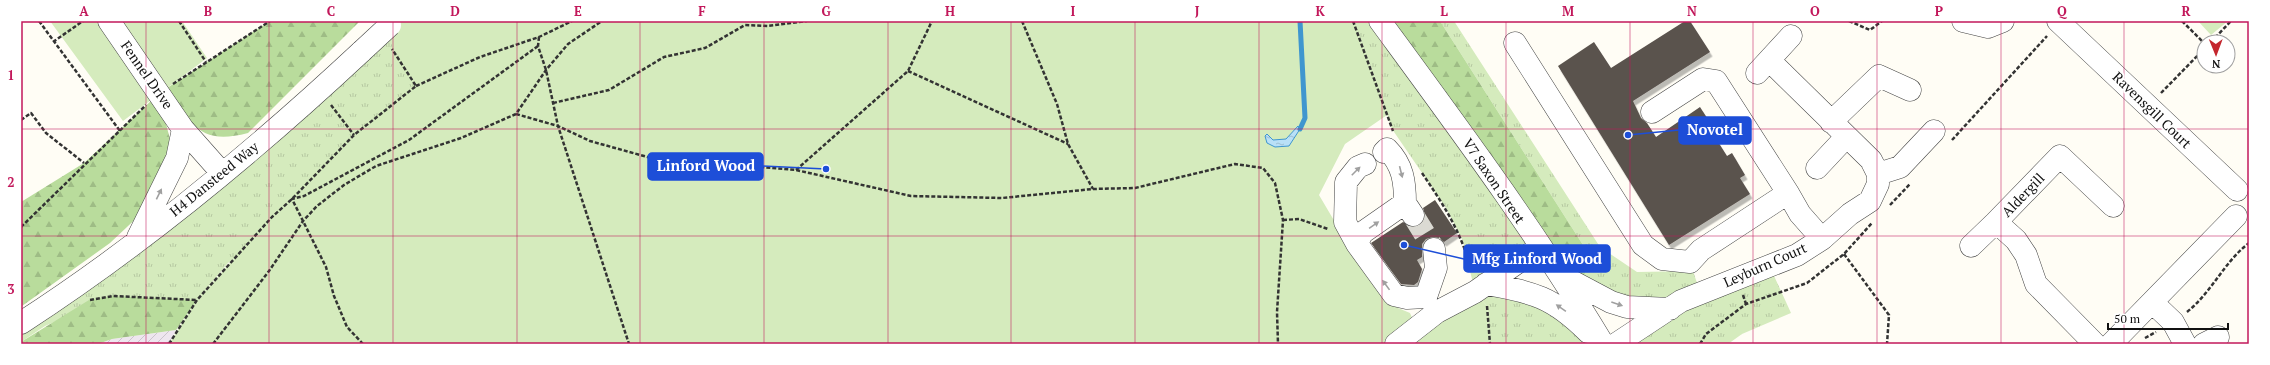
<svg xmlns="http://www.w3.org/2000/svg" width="2270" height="365" font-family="'PT Serif',serif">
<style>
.industrial{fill:url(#industrial-furrows)}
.grass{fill:url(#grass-tufts)}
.forest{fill:url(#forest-firs)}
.park{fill:#d5ebbd}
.water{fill:url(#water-ripples);stroke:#3f96cf}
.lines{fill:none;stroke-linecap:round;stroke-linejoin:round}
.stream{stroke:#3f96cf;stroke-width:5}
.building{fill:#5a524d;filter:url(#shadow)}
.minor-tunnel{stroke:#dbdad3;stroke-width:22;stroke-dasharray:22 11;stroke-linecap:butt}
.minor-casing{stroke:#444;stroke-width:23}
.path{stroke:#333;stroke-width:2.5;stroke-dasharray:4 2;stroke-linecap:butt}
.minor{stroke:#fff;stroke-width:22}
.minor-bridge-casing{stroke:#444;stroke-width:23;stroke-linecap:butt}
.minor-bridge{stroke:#fff;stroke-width:22}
.oneway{fill:#a0a0a0}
.grid{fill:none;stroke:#c2185b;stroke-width:1;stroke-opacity:0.55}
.labels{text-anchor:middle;stroke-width:4;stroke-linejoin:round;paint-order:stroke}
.street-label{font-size:14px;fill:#111;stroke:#fff}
.leader{fill:none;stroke:#1d4ed8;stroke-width:1.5}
.callout-dot{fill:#1d4ed8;stroke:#fff;stroke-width:1.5}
.callout{fill:#1d4ed8;stroke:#1d4ed8;stroke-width:1.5}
.callout-label{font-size:15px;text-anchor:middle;font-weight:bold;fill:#fff}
.neatline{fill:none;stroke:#c2185b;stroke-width:1.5}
.grid-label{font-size:13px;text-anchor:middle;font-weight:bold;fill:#c2185b}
</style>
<defs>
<pattern id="industrial-furrows" width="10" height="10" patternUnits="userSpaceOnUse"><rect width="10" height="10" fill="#eee6ef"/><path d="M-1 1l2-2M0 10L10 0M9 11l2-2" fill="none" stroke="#cbc4cc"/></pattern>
<pattern id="grass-tufts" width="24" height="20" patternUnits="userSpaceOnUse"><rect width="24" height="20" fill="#d5ebbd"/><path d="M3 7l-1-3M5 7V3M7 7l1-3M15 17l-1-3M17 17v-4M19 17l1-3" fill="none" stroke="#b6c8a1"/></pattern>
<pattern id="forest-firs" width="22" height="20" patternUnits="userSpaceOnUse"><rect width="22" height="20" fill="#b9dc9c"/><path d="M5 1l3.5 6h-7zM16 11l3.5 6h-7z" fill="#9ebc85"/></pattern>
<pattern id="water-ripples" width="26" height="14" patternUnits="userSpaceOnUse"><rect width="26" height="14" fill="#b9e0f7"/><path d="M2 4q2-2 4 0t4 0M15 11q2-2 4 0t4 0" fill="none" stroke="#9ebfd3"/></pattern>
<filter id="shadow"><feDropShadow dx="2.5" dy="4.5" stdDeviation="0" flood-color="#0004"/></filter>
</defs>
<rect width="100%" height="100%" fill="#fffdf5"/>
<path class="industrial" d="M176,330L169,344H98L112,339Z"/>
<path class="grass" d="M395,21H572L228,263L197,300L113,296L45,326L21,342V321L134,246Z
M1353,21H1380L1540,247L1487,283L1517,289L1600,344H1490L1487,306L1475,292L1463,241L1446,208L1392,129L1370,64Z
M1440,21H1454L1600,247L1637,272L1693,271L1700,292L1770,267L1791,313L1742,334L1728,344H1616L1655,318L1581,287L1590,256Z"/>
<path class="forest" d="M270,21H360L248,133C199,146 192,124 167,88Z
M1380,21H1440L1590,256L1581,287Z
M152,100L164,116L172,147L144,211L110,243L22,306L21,202L84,163Z
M113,296L197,300L176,330L112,339L98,344H21V342L89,300Z"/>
<path class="park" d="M50,21H182L207,58L123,121Z
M395,21H1353L1370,64L1387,115L1345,144L1319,195L1342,234L1394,295L1398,308L1410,313L1416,327L1475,292L1487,306L1490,344H169L197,300L271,217L292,199L354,135L416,86L384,31Z
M2198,21H2228L2211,35Z"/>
<path class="water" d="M1298,126L1300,129L1289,146L1275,147L1267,143L1265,136L1267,134L1273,140L1286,139Z"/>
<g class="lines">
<path class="stream" d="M1300,21L1305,118L1300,129"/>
</g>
<path class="building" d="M1685,21H1690L1710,52L1633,101L1641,118L1647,123L1656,137L1700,107L1711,124L1708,126L1727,156L1732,153L1745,175L1740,178L1750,194L1669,245L1558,66L1594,42L1611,68Z
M1435,200L1457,233L1444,242L1439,238L1433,237L1426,239L1422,244V257L1417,260L1422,269L1418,282L1414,285L1401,284L1371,243L1403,222L1413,227L1420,225L1425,215L1423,208Z"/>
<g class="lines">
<path class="minor-tunnel" d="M1413,215L1434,249"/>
<g class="minor-casing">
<path id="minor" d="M109,21L183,129L222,173
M1380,21C1457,126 1536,232 1603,344
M1963,21L1988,27L2003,21
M2058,21L2237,190
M1515,43L1643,245L1662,259L1690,262
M1757,73L1791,36
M1652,112L1703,79L1716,81L1788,193L1701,250L1690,262
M1831,122L1879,76L1910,90
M1384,152L1387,149C1403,165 1405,182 1405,203
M1817,168L1846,137
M1878,174L1900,167L1934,131
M1788,193L1800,214L1822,239
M1413,215L1405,203L1362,233L1357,244L1394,295L1407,298L1426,297L1436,268L1434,249
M138,237L177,158L183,129
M1357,244L1345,222L1346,182L1358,167L1365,164
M1971,246L1996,222
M1562,276L1611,302L1627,307L1670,309
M1486,284C1533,292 1553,297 1588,332
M2153,303L2173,322L2185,344
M21,323C143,244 256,150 362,51
M1396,344L1437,312L1475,292L1540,247
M1616,344L1681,301L1797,255L1822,239L1850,214L1870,201L1878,184V174L1871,160L1769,60
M2095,344L2036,284L2026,255L2016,240L1996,222L2060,156L2113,206
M2111,344L2236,216
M2204,344L2218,337"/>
</g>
<path class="path" d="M39,21L120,131
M179,21L206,62
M1022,21L1057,104L1068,144L1093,189
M1353,21L1393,131
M1849,21L1870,30L1882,21
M2182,21L2204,43
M539,37L538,46L546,70L558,126L590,141L651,158L796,170L911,196L1002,198L1093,189L1135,188L1235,164L1263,168L1275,183L1283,220L1277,312L1278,344
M53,42L83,21
M2211,42L2231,21
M908,71L1068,144
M173,84L270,21
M416,86L480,57L539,37L572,21
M2161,93L2204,49
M553,103L609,90L664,57L705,48L745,25L768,26L807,21
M331,105L354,135
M516,114L558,126L629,344
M21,120L31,113L46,133L84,163
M1952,140L2047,36
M796,170L908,71L932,21
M1422,173C1443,204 1463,234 1471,272
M1890,205L1910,184
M1283,220L1299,219L1328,229
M21,227L146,105
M1844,254L1889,315L1887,344
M1743,295L1746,304
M90,300L113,296L197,300
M1487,306L1490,344
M2187,312C2212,292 2224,262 2249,243
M2145,338L2156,332
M169,344L197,300L272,217L292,199L354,135L416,86L392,49
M213,344L269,271L303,221L317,206L344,185L376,166L461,138L516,114L546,70L568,44L602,21
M363,344L347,327L334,296L326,267L292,199L304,196L409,140L538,46
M1700,344L1706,334L1746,304L1807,283L1844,254L1872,223"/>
<use href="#minor" class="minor"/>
<g class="minor-bridge-casing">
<path id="minor-bridge" d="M362,51L390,25"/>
</g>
<use href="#minor-bridge" class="minor-bridge"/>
</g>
<defs><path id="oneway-solid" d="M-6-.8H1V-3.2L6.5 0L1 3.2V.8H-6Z"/></defs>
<g class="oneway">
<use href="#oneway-solid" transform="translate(1356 171) rotate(-45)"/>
<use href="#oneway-solid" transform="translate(1401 172) rotate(76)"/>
<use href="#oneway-solid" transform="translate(159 194) rotate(-64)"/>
<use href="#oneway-solid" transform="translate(1374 225) rotate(-35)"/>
<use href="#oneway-solid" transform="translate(1386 285) rotate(-126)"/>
<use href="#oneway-solid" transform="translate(1617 304) rotate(19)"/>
<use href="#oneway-solid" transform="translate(1561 308) rotate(-145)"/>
</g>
<path class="grid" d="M146,21V344M269,21V344M393,21V344M517,21V344M640,21V344M764,21V344M888,21V344M1011,21V344M1135,21V344M1259,21V344M1382,21V344M1506,21V344M1630,21V344M1753,21V344M1877,21V344M2001,21V344M2124,21V344M21,129H2249M21,236H2249"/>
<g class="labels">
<g class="street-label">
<text transform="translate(147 75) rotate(55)" y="5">Fennel Drive</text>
<text transform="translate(2152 110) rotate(44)" y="5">Ravensgill Court</text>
<text transform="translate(214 179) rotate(-39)" y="5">H4 Dansteed Way</text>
<text transform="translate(1494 181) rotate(56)" y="5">V7 Saxon Street</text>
<text transform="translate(2023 195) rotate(-46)" y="5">Aldergill</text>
<text transform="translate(1765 265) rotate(-24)" y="5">Leyburn Court</text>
</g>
</g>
<path class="leader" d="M1628 135L1679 130M826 169L763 166M1404 245L1464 259"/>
<g class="callout-dot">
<circle cx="1628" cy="135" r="4"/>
<circle cx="826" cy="169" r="4"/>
<circle cx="1404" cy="245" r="4"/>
</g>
<g class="callout">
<rect x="1679" y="117" width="72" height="27" rx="4"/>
<rect x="648" y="153" width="115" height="27" rx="4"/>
<rect x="1464" y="245" width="146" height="27" rx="4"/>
</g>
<g class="callout-label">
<text x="1715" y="135">Novotel</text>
<text x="706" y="171">Linford Wood</text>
<text x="1537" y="264">Mfg Linford Wood</text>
</g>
<rect width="2270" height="365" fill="none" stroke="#ffffff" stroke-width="44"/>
<g transform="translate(2216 54) rotate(179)"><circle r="19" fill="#ffffff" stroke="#a0a0a0"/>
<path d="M0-3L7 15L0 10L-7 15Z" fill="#c4262e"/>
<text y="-6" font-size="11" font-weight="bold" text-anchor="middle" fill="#111111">N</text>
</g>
<path d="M2108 323v6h120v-6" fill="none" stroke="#111111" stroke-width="2"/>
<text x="2114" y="323" font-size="12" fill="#111111" stroke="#ffffff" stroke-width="3" paint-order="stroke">50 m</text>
<rect x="22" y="22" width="2226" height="321" class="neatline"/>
<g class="grid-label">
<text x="84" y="16">A</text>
<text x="208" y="16">B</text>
<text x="331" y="16">C</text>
<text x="455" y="16">D</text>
<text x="578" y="16">E</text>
<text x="702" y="16">F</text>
<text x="826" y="16">G</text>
<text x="950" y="16">H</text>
<text x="1073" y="16">I</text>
<text x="1197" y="16">J</text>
<text x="1320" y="16">K</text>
<text x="1444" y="16">L</text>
<text x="1568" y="16">M</text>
<text x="1692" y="16">N</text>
<text x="1815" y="16">O</text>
<text x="1939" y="16">P</text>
<text x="2062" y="16">Q</text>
<text x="2186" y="16">R</text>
<text x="11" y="80">1</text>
<text x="11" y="187">2</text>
<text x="11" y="294">3</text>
</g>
</svg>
